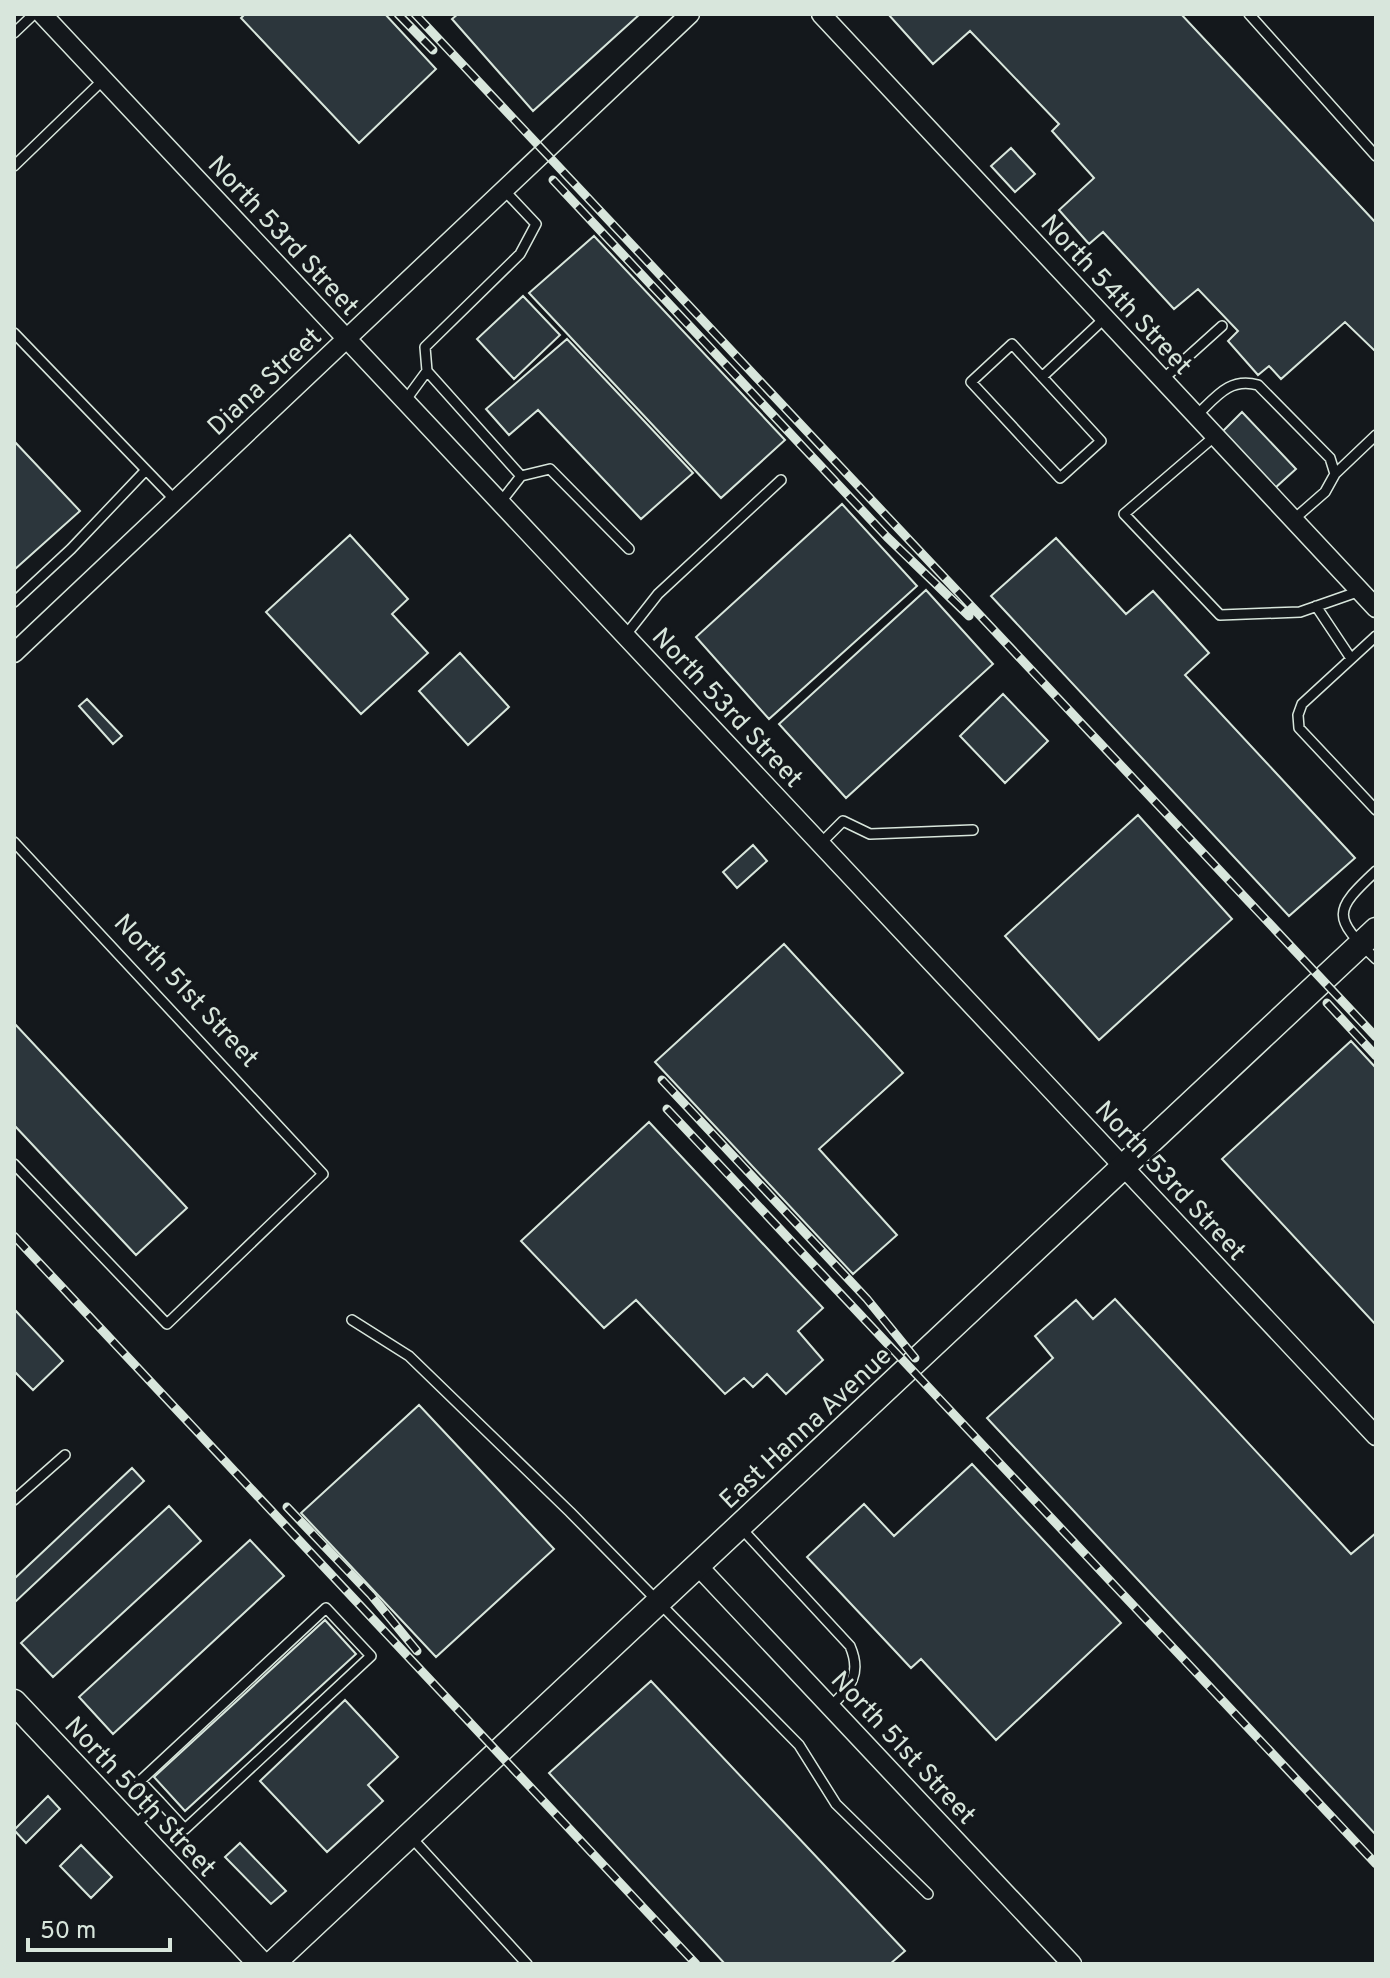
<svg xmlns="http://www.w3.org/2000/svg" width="1390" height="1978" font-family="Overpass,sans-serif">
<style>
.building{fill:#2c363c;stroke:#d8e6dc;stroke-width:2}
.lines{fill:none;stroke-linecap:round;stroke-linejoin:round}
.lane-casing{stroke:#d8e6dc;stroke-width:12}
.street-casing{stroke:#d8e6dc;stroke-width:21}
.secondary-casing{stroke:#d8e6dc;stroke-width:27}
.lane{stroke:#14181c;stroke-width:9}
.street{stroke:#14181c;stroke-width:18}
.secondary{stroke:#14181c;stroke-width:24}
.rail-casing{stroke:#d8e6dc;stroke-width:9}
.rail{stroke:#14181c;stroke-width:6;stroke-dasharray:18;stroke-linecap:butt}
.labels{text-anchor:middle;stroke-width:6;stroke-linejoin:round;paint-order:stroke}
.street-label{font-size:26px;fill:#d8e6dc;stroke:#14181c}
</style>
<rect width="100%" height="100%" fill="#14181c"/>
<path class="building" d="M245,14H385L436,69L359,143L241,18Z
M458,14H640L533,111L452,19Z
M888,14H1181L1376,223V352L1345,322L1281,379L1269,366L1258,375L1228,341L1238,331L1198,289L1174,309L1103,232L1089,244L1059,210L1094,178L1052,131L1059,124L970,31L933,64Z
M1011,148L1035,174L1015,192L991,166Z
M594,236L785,440L721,498L529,293Z
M523,296L560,335L514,379L477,339Z
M567,339L693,473L641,519L538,410L509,435L486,409Z
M1242,412L1296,469L1275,488L1222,432Z
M14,441L80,511L14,570Z
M842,504L917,586L769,719L696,637Z
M350,535L408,599L392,614L428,653L361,714L266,612Z
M1056,538L1126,614L1153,591L1209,653L1185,675L1355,858L1289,916L991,596Z
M926,590L993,664L846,798L779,724Z
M460,653L509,707L468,745L419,691Z
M1003,694L1048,741L1005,783L960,736Z
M87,699L122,736L113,744L79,706Z
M1138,815L1232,919L1099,1040L1005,936Z
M753,845L767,861L737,888L723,872Z
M784,944L903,1073L819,1149L897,1235L853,1274L655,1062Z
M14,1023L187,1208L136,1255L14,1125Z
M1351,1041L1376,1068V1325L1222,1159Z
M649,1122L823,1308L798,1331L823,1360L786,1394L767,1374L753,1387L744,1378L725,1394L636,1300L604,1328L521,1241Z
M1115,1299L1351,1554L1376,1533V1835L987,1418L1053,1358L1035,1336L1076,1300L1093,1319Z
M15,1310L63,1361L33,1390L14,1371Z
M419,1405L554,1549L436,1657L301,1513Z
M972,1464L1121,1623L996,1740L921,1659L911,1668L807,1557L864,1504L894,1536Z
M132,1468L144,1481L14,1603V1579Z
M169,1506L201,1541L53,1677L21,1643Z
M250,1540L284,1576L113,1734L79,1697Z
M325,1620L356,1654L185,1811L154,1777Z
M651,1681L905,1951L890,1964H725L549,1773Z
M345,1700L398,1757L368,1785L383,1801L327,1852L260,1781Z
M48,1796L60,1809L26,1843L14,1830Z
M240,1843L286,1891L271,1904L225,1857Z
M81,1845L112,1877L91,1898L60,1866Z"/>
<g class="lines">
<g class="lane-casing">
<path id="lane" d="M1249,14L1376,156
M14,33L34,14
M14,166L103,80
M14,333L175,500
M1012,344L1101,441L1060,478L971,382Z
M427,371L521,476L500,503
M1042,377L1105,318
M1162,380L1222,326
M405,401L427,371L425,347L520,254L536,224L504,190
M1196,416C1216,397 1229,377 1258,385L1330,458L1335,474L1325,492L1293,520
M1215,436L1124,514L1220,615L1300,612L1360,591
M1335,474L1376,435
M521,476L550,469L629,549
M14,602L71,549L146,470
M1316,606L1350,657
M625,636L658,594L781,480
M1376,636L1302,704L1298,715L1299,728L1376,810
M14,842L323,1174L167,1324L14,1164
M820,844L843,821L870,834L973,830
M1376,871C1333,911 1332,917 1376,959
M352,1320L409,1356L570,1512L799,1745L836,1804L928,1894
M14,1500L65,1455
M740,1527L850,1646C862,1674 851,1687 830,1707
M135,1825L160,1802L185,1829L371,1656L326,1608L140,1781L160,1802
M410,1836L527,1964"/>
</g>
<g class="street-casing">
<path id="street" d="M42,14L1376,1436
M821,14L1376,608
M14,653L690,14
M698,1566L1072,1964"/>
</g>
<g class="secondary-casing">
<path id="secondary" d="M14,1702L261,1964
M272,1964L1376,930"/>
</g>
<use href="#lane" class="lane"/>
<use href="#street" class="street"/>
<use href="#secondary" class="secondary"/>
<g class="rail-casing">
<path id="rail" d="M398,14L433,50
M415,14L1376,1037
M553,180L887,537L969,616
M1327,1003L1376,1056
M662,1080L867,1299L915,1358
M667,1109L1376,1864
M14,1236L696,1964
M287,1507L371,1595L417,1651"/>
</g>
<use href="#rail" class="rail"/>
</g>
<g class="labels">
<g class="street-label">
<text transform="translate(284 235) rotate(47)" y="9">North 53rd Street</text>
<text transform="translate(1117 294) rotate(47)" y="9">North 54th Street</text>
<text transform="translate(264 381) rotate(-43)" y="9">Diana Street</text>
<text transform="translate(728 707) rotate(47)" y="9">North 53rd Street</text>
<text transform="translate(187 990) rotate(47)" y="9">North 51st Street</text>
<text transform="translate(1171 1180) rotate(47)" y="9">North 53rd Street</text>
<text transform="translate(805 1427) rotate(-43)" y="9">East Hanna Avenue</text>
<text transform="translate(904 1747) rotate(47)" y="9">North 51st Street</text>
<text transform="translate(141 1796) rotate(47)" y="9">North 50th Street</text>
</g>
</g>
<rect width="1390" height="1978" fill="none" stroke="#d8e6dc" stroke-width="32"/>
<path d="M28 1938v12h142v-12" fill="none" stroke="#d8e6dc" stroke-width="4"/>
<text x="40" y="1938" font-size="24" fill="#d8e6dc" stroke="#14181c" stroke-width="6" paint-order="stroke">50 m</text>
</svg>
